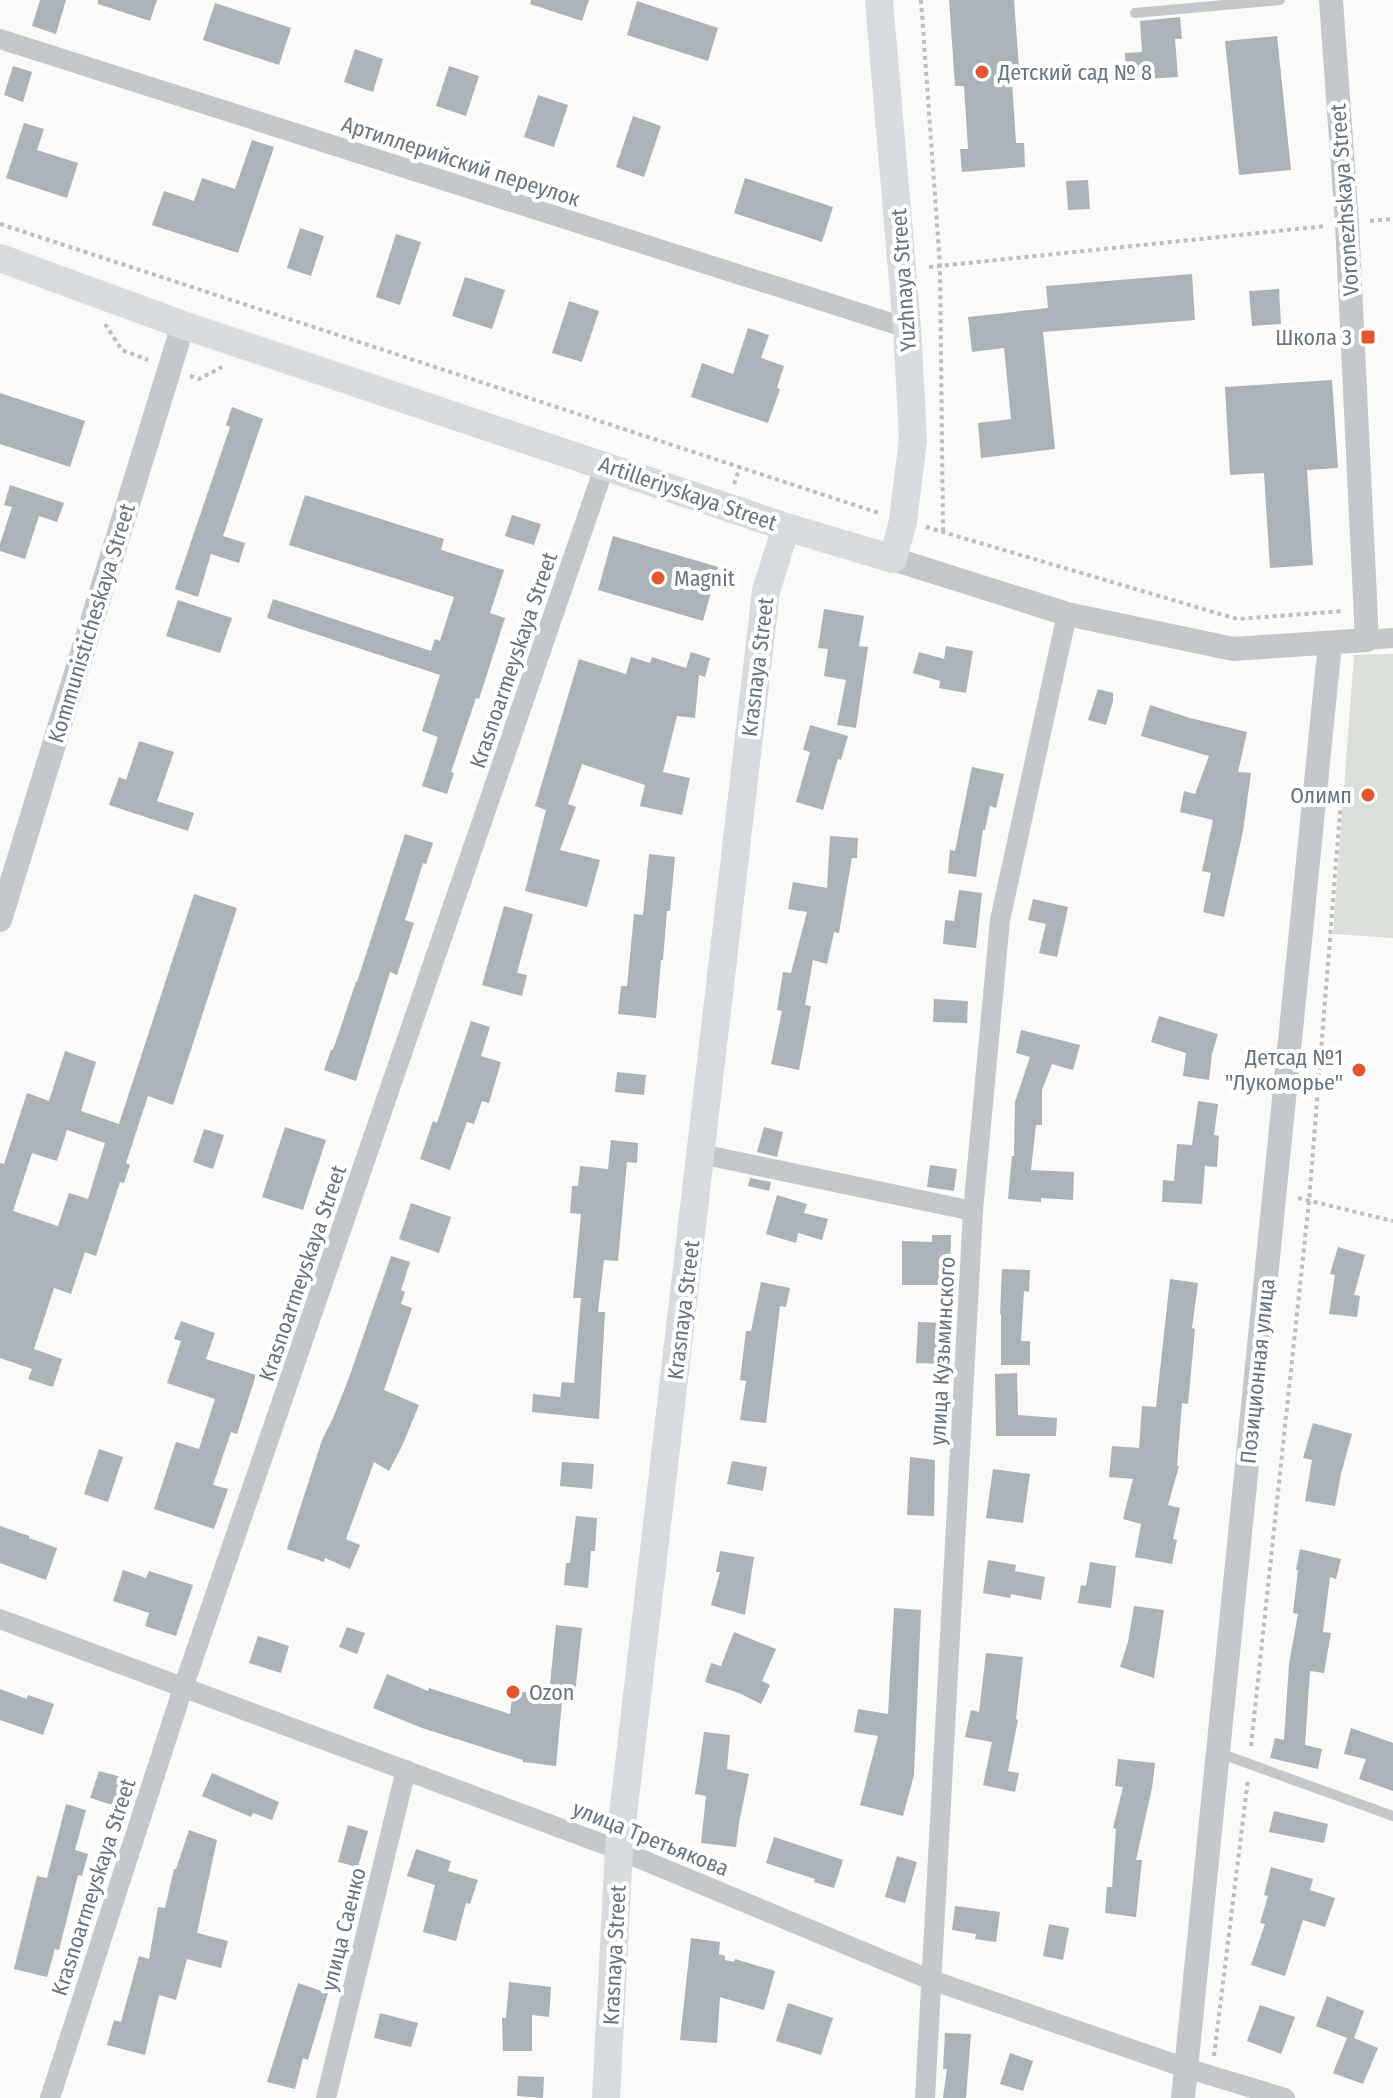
<svg xmlns="http://www.w3.org/2000/svg" width="1393" height="2098" font-family="'Fira Sans Condensed',sans-serif">
<style>
.green{fill:#dadfd7}
.building{fill:#aab3b9;fill-rule:evenodd}
.lines{fill:none;stroke-linecap:round;stroke-linejoin:round}
.path{stroke:#bbbfc2;stroke-width:4;stroke-dasharray:4 4;stroke-linecap:butt}
.service{stroke:#c3c8cc;stroke-width:10}
.minor{stroke:#c3c8cc;stroke-width:20}
.tertiary{stroke:#c3c8cc;stroke-width:24}
.secondary{stroke:#d6dbdf;stroke-width:28}
.poi-dot{fill:#e4572e;stroke:#fff;stroke-width:3}
.labels{text-anchor:middle;stroke-width:8;stroke-linejoin:round;paint-order:stroke}
.poi-label{font-size:22px;fill:#657683;stroke:#fff;text-anchor:start}
.street-label{font-size:22px;fill:#657683;stroke:#fff}
</style>
<rect width="100%" height="100%" fill="#fafaf8"/>
<path class="green" d="M1393,654V938L1333,934L1354,655Z"/>
<path class="building" d="M40,0H66L56,34L32,26Z
M98,0H157L150,21L98,4Z
M531,0H589L582,21L530,4Z
M949,0H1014L1020,82H1012L1016,143H1024L1025,167L962,172L960,149H968L964,86H955Z
M637,1L718,28L708,61L627,35Z
M215,3L291,28L279,65L203,40Z
M1180,17L1182,39H1175L1178,77L1126,80L1125,53L1142,52L1140,21Z
M1277,36L1291,170L1239,175L1225,41Z
M355,49L383,59L373,92L344,82Z
M13,66L32,72L23,102L4,95Z
M449,66L479,76L466,116L436,106Z
M538,95L568,105L554,147L524,137Z
M633,116L661,126L644,177L616,167Z
M24,123L44,129L37,150L78,163L67,198L6,178Z
M252,140L274,147L238,253L152,225L164,191L194,201L202,178L235,189Z
M745,178L833,207L822,242L734,213Z
M1088,180L1090,209L1068,210L1066,181Z
M300,228L324,236L311,276L287,268Z
M396,234L421,242L400,305L376,297Z
M1192,274L1195,320L1043,332L1055,449L981,458L978,423L1011,419L1004,348L972,352L968,317L1048,308L1046,286Z
M465,277L505,290L492,329L452,316Z
M1279,289L1281,324L1252,326L1249,291Z
M569,301L599,311L582,362L552,353Z
M748,328L769,335L761,358L784,366L777,388L780,389L768,423L691,397L702,363L733,374Z
M1332,380L1338,468L1307,470L1313,565L1270,568L1264,473L1230,475L1225,387Z
M0,393L85,421L70,467L0,444Z
M232,407L263,419L223,536L245,543L239,563L211,554L198,597L175,589L230,427L226,425Z
M10,485L64,503L57,522L39,516L25,559L0,551V544L12,507L4,505Z
M305,495L444,539L441,550L504,570L490,613L505,618L479,699L476,698L451,772L454,773L447,794L422,786L438,737L422,731L440,675L267,618L273,599L431,651L435,639L440,641L454,597L289,545Z
M512,515L541,524L534,545L505,536Z
M613,536L718,567L703,621L598,590Z
M178,600L232,618L220,653L166,636Z
M824,609L864,616L859,646L868,647L856,728L837,725L846,680L824,676L828,649L818,648Z
M946,646L973,651L966,693L939,688L940,681L913,673L919,652L944,659Z
M691,652L710,658L705,677L699,675L695,718L677,716L663,772L690,778L682,815L640,806L645,785L582,764L568,804L576,807L560,850L600,860L587,907L525,891L546,810L535,806L579,659L626,674L631,657L650,663L652,657L686,668Z
M1098,689L1113,693V701L1106,725L1088,720Z
M1150,705L1190,718L1247,732L1238,772L1251,773L1243,831L1224,917L1203,912L1211,873L1202,871L1213,820L1180,812L1184,791L1195,794L1209,756L1141,736Z
M810,725L848,736L841,760L838,759L823,810L796,802L810,752L803,750Z
M139,741L174,752L157,801L194,813L188,831L109,805L119,777L126,780Z
M972,767L1004,774L996,808L990,806L985,830H983L976,877L948,873L950,850L955,851Z
M405,834L433,843L426,864L423,863L405,920L414,923L397,975L390,972L356,1081L324,1070L331,1050H333L356,982H357Z
M830,836L858,838L857,858H852L839,933L834,932L827,964L813,960L805,1005L811,1006L799,1070L771,1064L782,1011L777,1010L783,972L791,973L807,912L788,909L793,882L827,888Z
M649,854L675,857L670,911H667L663,960H661L656,1018L618,1014L621,986H627L634,914L643,915Z
M959,890L982,893L976,948L943,944L945,920L954,921Z
M194,894L237,908L173,1105L148,1096L126,1163L130,1165L124,1183L120,1182L96,1256L85,1252L71,1294L54,1288L34,1349L62,1359L53,1387L28,1379L32,1369L0,1358V1163L4,1164L27,1093L49,1101L65,1051L96,1062L81,1111L119,1124ZM67,1130L105,1143L88,1199L69,1193L58,1226L13,1211L32,1153L57,1161Z
M1033,899L1068,907L1057,957L1039,953L1046,924L1028,920Z
M504,906L533,914L517,973L527,975L522,996L482,985Z
M934,999L968,1001L967,1023L933,1022Z
M1159,1016L1218,1034L1212,1054L1209,1080L1183,1076L1186,1053L1151,1042Z
M471,1021L490,1027L481,1056L501,1062L489,1103L482,1101L474,1124L467,1122L450,1170L420,1159L433,1121L437,1123Z
M1021,1030L1080,1045L1073,1070L1052,1064L1042,1090V1125H1036L1031,1170L1074,1172L1073,1200L1041,1198V1202L1008,1199L1012,1156H1014L1015,1102L1030,1057L1016,1053Z
M617,1072L646,1075L644,1095L615,1092Z
M1198,1101L1218,1104L1214,1135L1219,1136L1217,1167L1205,1166L1202,1204L1162,1202L1163,1180L1174,1181L1177,1144L1192,1145Z
M285,1127L326,1140L303,1210L262,1197Z
M764,1127L783,1132L777,1157L757,1152Z
M204,1129L224,1135L213,1169L193,1162Z
M611,1140L638,1143L637,1163L627,1162L618,1261L604,1260L598,1312H605L599,1419L532,1412L533,1394L560,1397L562,1382L574,1383L581,1298H573L581,1214L570,1213L572,1186H578L580,1166L608,1169Z
M930,1165L957,1169L954,1191L927,1187Z
M750,1178L771,1182L769,1191L748,1186Z
M777,1195L807,1204L804,1213L828,1219L822,1240L798,1233L796,1243L766,1234Z
M411,1203L451,1217L439,1253L399,1239Z
M932,1235H951L950,1285H902V1241L932,1242Z
M1338,1247L1365,1255L1354,1295L1360,1296L1357,1317L1329,1314L1335,1275L1330,1274Z
M391,1256L410,1262L401,1290L405,1292L401,1304L412,1308L384,1390L419,1405L402,1446L389,1471L374,1462L346,1539L360,1545L350,1569L325,1558L324,1562L287,1549L322,1440L334,1416L350,1375Z
M1002,1269L1030,1270L1029,1292L1024,1291L1021,1341H1030V1365H1001V1314H1000Z
M1170,1279L1198,1283L1192,1328L1195,1329L1188,1404L1182,1403L1177,1466H1179L1168,1505L1180,1508L1173,1539L1177,1540L1172,1564L1135,1557L1141,1524L1123,1519L1133,1479L1109,1477L1112,1446L1139,1448L1142,1406L1156,1407Z
M761,1282L790,1288L786,1307L780,1306L766,1423L740,1420L746,1381L740,1380L746,1331H751Z
M181,1321L215,1333L206,1359L256,1375L237,1434L231,1432L213,1485L228,1489L214,1529L154,1509L176,1442L199,1449L215,1399L167,1383L181,1341L174,1339Z
M918,1322L947,1323L945,1364L916,1363Z
M1017,1373L1018,1415L1057,1418L1056,1436H996L995,1374Z
M1313,1423L1352,1434L1341,1474L1335,1506L1305,1501L1312,1460L1303,1458Z
M99,1449L123,1457L108,1502L84,1494Z
M910,1457L935,1460L934,1516L907,1515Z
M732,1461L767,1467L763,1491L727,1484Z
M562,1462L594,1464L592,1489L560,1486Z
M993,1469L1030,1474L1023,1523L986,1518Z
M576,1516L597,1518L595,1551H591L588,1588L564,1585L566,1563H570Z
M0,1526L29,1536V1538L57,1548L46,1580L0,1563Z
M1300,1549L1341,1559L1336,1579L1330,1577L1323,1632L1331,1633L1324,1673L1310,1671L1305,1745L1322,1749L1318,1769L1270,1758L1275,1738L1284,1740L1289,1664L1298,1614L1293,1613L1298,1570H1296Z
M720,1551L754,1557L745,1615L711,1605L720,1572H716Z
M988,1560L1016,1565L1015,1571L1045,1577L1041,1600L1011,1594L1010,1598L983,1593Z
M1090,1562L1116,1566L1111,1608L1078,1603L1081,1585L1086,1586Z
M123,1570L146,1578L149,1571L193,1585L176,1636L145,1626L149,1613L113,1601Z
M1134,1606L1164,1610L1154,1678L1120,1667L1128,1642Z
M894,1608L921,1610L914,1775L903,1816L860,1805L878,1736L854,1732L858,1709L888,1714Z
M556,1625L582,1628L574,1703L562,1702L556,1766L523,1762V1760L422,1728L373,1708L387,1674L428,1691L429,1688L510,1714L513,1691L549,1694Z
M347,1627L365,1633L357,1654L339,1647Z
M734,1632L776,1649L762,1681L770,1685L761,1704L739,1693L705,1682L711,1663L721,1666Z
M258,1636L289,1646L281,1673L249,1663Z
M986,1653L1023,1657L1016,1719L1018,1720L1008,1771L1019,1773L1015,1792L983,1785L992,1742L965,1737L971,1710L979,1712Z
M0,1689L27,1699L28,1695L54,1704L43,1735L0,1720Z
M1351,1728L1393,1743V1791L1359,1779L1366,1759L1344,1754Z
M704,1732L730,1735L727,1769L749,1774L739,1823L736,1847L701,1843L706,1796L695,1794Z
M1118,1759L1155,1763L1152,1788L1136,1860H1142L1136,1917L1105,1913L1107,1887H1112L1116,1829L1113,1828L1123,1787L1115,1786Z
M99,1771L125,1778L116,1806L90,1798Z
M212,1773L279,1802L272,1820L253,1813L251,1817L202,1796Z
M66,1804L86,1810L75,1850L88,1854L82,1876L78,1875L59,1950L55,1949L47,1977L14,1969L37,1876L47,1878Z
M1274,1811L1328,1824L1324,1843L1269,1832Z
M348,1825L368,1831L358,1867L338,1862Z
M189,1830L217,1840L197,1933L228,1941L221,1968L187,1959L176,2000L159,1995L145,2055L107,2045L114,2020L121,2022L139,1956L149,1959L158,1907L165,1908L174,1869H176Z
M774,1837L843,1860L834,1888L814,1882L815,1879L766,1863Z
M416,1849L451,1861L448,1871L478,1880L470,1904L466,1903L456,1941L423,1932L435,1885L407,1876Z
M897,1856L917,1862L905,1903L885,1897Z
M1271,1867L1313,1879L1310,1890L1335,1898L1325,1927L1303,1920L1285,1976L1251,1965L1265,1924L1260,1923L1268,1896L1264,1895Z
M955,1906L1000,1912L996,1942L975,1939L976,1934L952,1930Z
M1049,1924L1069,1928L1063,1960L1043,1956Z
M691,1938L720,1942L719,1954L725,1956V1960L734,1962L735,1959L775,1971L764,2010L720,1997L717,2043L680,2040Z
M509,1982L551,1987L549,2017L532,2015V2051H503L502,2018H506Z
M298,1983L328,1993L308,2060L303,2058L295,2089L267,2082Z
M1327,1996L1364,2011L1354,2038L1378,2048L1363,2084L1333,2073L1347,2038L1316,2026Z
M788,2003L833,2018L821,2055L776,2041Z
M1260,2005L1295,2017L1281,2054L1247,2041Z
M380,2013L418,2023L411,2047L374,2038Z
M945,2033L971,2034L966,2098H943L947,2069H943Z
M1010,2053L1033,2061L1023,2091L1000,2084Z
M518,2076L544,2077L543,2098L517,2096Z"/>
<g class="lines">
<path class="path" d="M921,0L940,266L943,532
M1370,221L1393,219
M0,224L879,513
M929,267L1326,226
M105,324L122,350L148,360
M190,376L199,379L222,367
M734,484L740,467
M926,527L1237,619L1344,611
M1298,1198L1393,1221
M1251,1746L1309,1201L1342,788
M1214,2056L1248,1779"/>
<path class="service" d="M1135,13L1280,0
M1219,1753L1393,1816"/>
<path class="minor" d="M0,39L907,328
M1367,640L1393,638
M701,1154L973,1211
M0,1619L619,1850L931,1980L1186,2068L1285,2098
M50,2098L183,1688L605,465
M326,2098L406,1770
M925,2098L973,1211L1000,920L1067,614"/>
<path class="tertiary" d="M893,559L1067,614L1233,649L1367,640L1347,223L1331,0
M0,920L183,325
M1183,2098L1330,644"/>
<path class="secondary" d="M0,258L183,325L786,527L893,559L903,521L913,439L907,328L879,0
M606,2098L619,1850L766,591L786,527"/>
</g>
<g class="poi-dot">
<circle cx="982" cy="72" r="8"/>
<rect x="1360" y="329" width="16" height="16" rx="4"/>
<circle cx="658" cy="578" r="8"/>
<circle cx="1368" cy="795" r="8"/>
<circle cx="1359" cy="1070" r="8"/>
<circle cx="513" cy="1692" r="8"/>
</g>
<g class="labels">
<g class="poi-label">
<text x="998" y="80">Детский сад № 8</text>
<text x="1352" y="345" text-anchor="end">Школа 3</text>
<text x="674" y="586">Magnit</text>
<text x="1352" y="803" text-anchor="end">Олимп</text>
<text x="1343" y="1065" text-anchor="end">Детсад №1<tspan x="1343" dy="25">"Лукоморье"</tspan></text>
<text x="529" y="1700">Ozon</text>
</g>
<g class="street-label">
<text transform="translate(461 161) rotate(18)" y="8">Артиллерийский переулок</text>
<text transform="translate(1344 200) rotate(-94)" y="8">Voronezhskaya Street</text>
<text transform="translate(903 280) rotate(-94)" y="8">Yuzhnaya Street</text>
<text transform="translate(688 493) rotate(19)" y="8">Artilleriyskaya Street</text>
<text transform="translate(91 623) rotate(-73)" y="8">Kommunisticheskaya Street</text>
<text transform="translate(513 660) rotate(-71)" y="8">Krasnoarmeyskaya Street</text>
<text transform="translate(757 667) rotate(-83)" y="8">Krasnaya Street</text>
<text transform="translate(302 1273) rotate(-71)" y="8">Krasnoarmeyskaya Street</text>
<text transform="translate(683 1310) rotate(-83)" y="8">Krasnaya Street</text>
<text transform="translate(942 1351) rotate(-87)" y="8">улица Кузьминского</text>
<text transform="translate(1257 1371) rotate(-84)" y="8">Позиционная улица</text>
<text transform="translate(651 1838) rotate(22)" y="8">улица Третьякова</text>
<text transform="translate(93 1887) rotate(-72)" y="8">Krasnoarmeyskaya Street</text>
<text transform="translate(343 1929) rotate(-76)" y="8">улица Саенко</text>
<text transform="translate(614 1955) rotate(-87)" y="8">Krasnaya Street</text>
</g>
</g>
</svg>
